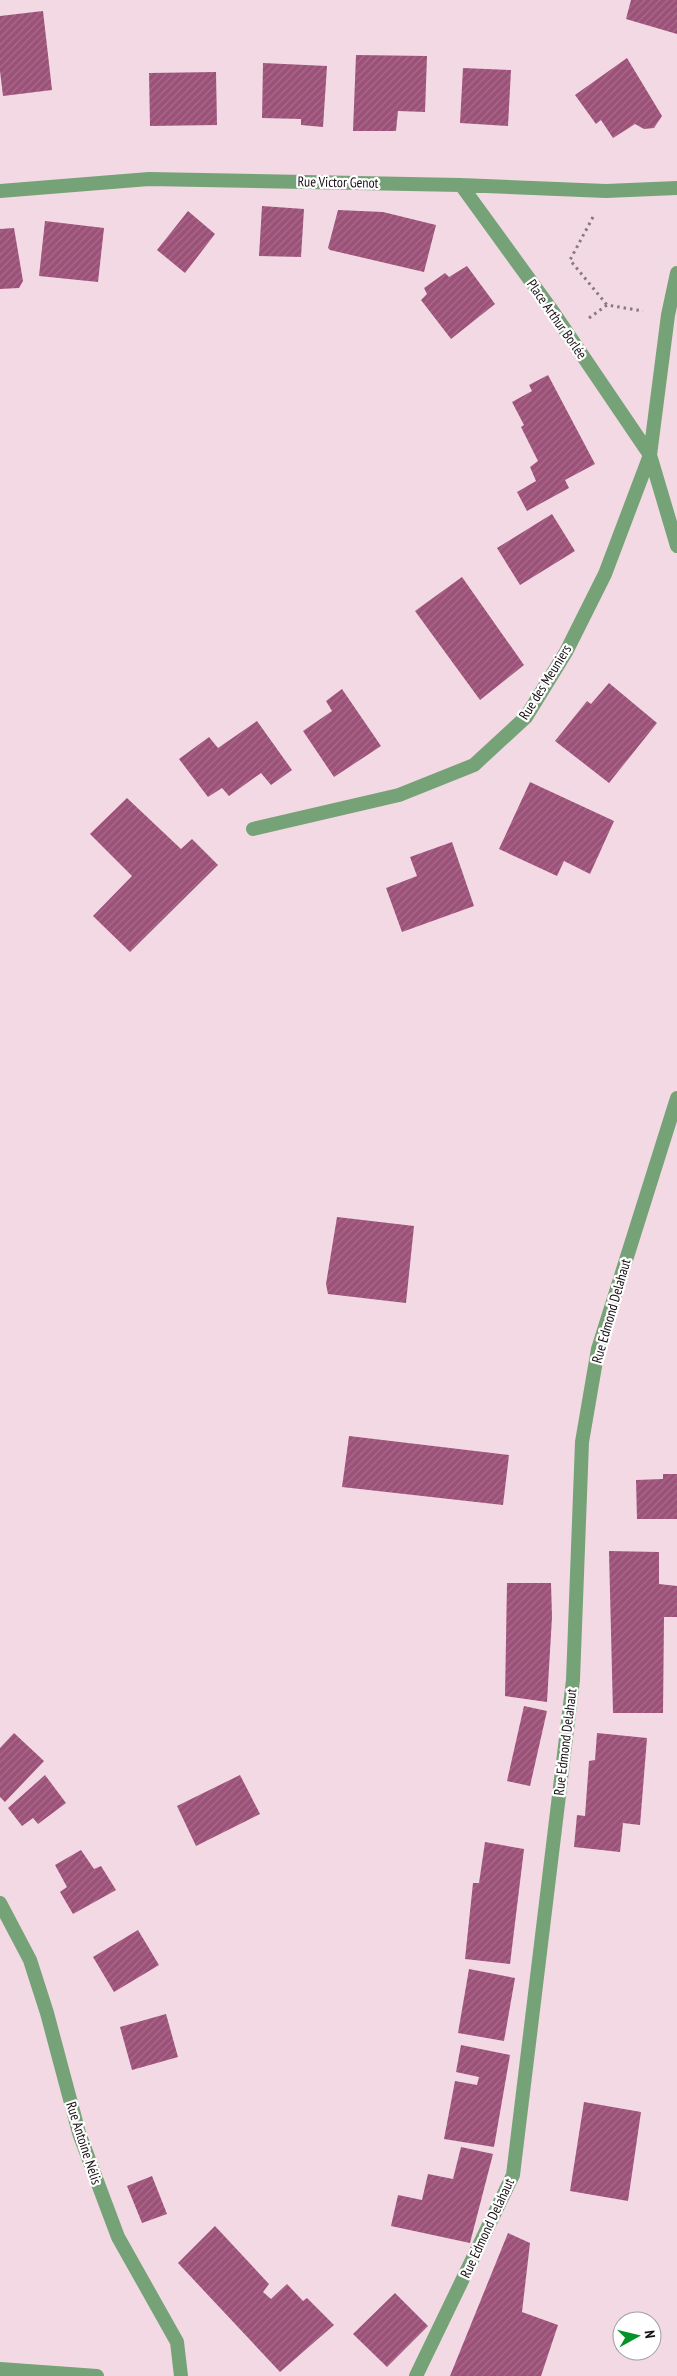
<svg xmlns="http://www.w3.org/2000/svg" width="677" height="2376" font-family="'PT Sans Narrow',sans-serif">
<style>
.building{fill:url(#building-hatch)}
.lines{fill:none;stroke-linecap:round;stroke-linejoin:round}
.path{stroke:#897880;stroke-width:3;stroke-dasharray:2.5 4;stroke-linecap:butt}
.minor{stroke:#76a277;stroke-width:14}
.tertiary{stroke:#76a277;stroke-width:14}
.labels{text-anchor:middle;stroke-width:4.5;stroke-linejoin:round;paint-order:stroke}
.street-label{font-size:14px;fill:#170f13;stroke:#fff}
</style>
<defs>
<pattern id="building-hatch" width="6" height="6" patternUnits="userSpaceOnUse" patternTransform="scale(1.25)"><rect width="6" height="6" fill="#9d5078"/><path d="M-1 1l2-2M0 6l6-6M5 7l2-2" fill="none" stroke="#a56f8b"/></pattern>
</defs>
<rect width="100%" height="100%" fill="#f3d9e4"/>
<path class="building" d="M631,0H677V34L626,19Z
M43,11L52,90L3,96L0,71V16Z
M356,55L427,56L425,112L398,111L396,131H353Z
M627,58L662,116L654,128L644,129L635,124L613,138L601,120L596,124L575,95Z
M263,63L327,66L323,127L301,125V119L262,118Z
M463,68L511,70L508,126L460,123Z
M216,72L217,125L150,126L149,73Z
M262,206L304,209L301,257L259,256Z
M338,210L383,212L436,225L424,272L330,250L328,248Z
M188,211L215,234L185,273L157,250Z
M45,221L104,228L98,282L39,276Z
M14,228L23,281L19,288L0,289V229Z
M467,266L495,304L451,339L421,300L427,294L424,288L445,273L449,277Z
M548,375L595,464L565,480L569,488L527,511L517,492L536,481L530,467L538,461L521,427L524,425L512,402L532,391L529,385Z
M552,514L575,551L520,585L497,548Z
M462,577L524,665L480,700L415,611Z
M609,683L657,723L609,783L555,741L587,701L591,704Z
M342,689L381,746L334,777L303,731L332,711L326,701Z
M257,721L292,770L271,785L261,773L229,796L222,788L208,797L179,759L209,737L218,748Z
M530,782L614,821L590,874L564,861L557,876L499,849Z
M127,798L181,849L192,839L218,865L130,952L93,916L132,876L90,834Z
M452,842L474,906L402,932L386,888L417,876L410,857Z
M337,1217L414,1226L406,1303L328,1294L326,1284Z
M349,1436L509,1455L503,1505L342,1487Z
M663,1474H677V1519H637L636,1480L663,1479Z
M609,1551L659,1552V1584L677,1586V1617H664L663,1713H613Z
M507,1583H551L552,1617L547,1702L505,1696Z
M524,1706L547,1711L530,1786L507,1781Z
M14,1733L44,1761L5,1802L0,1797V1748Z
M597,1733L647,1738L640,1825L623,1823L620,1852L574,1847L577,1815L585,1816L589,1761L595,1760Z
M45,1775L66,1803L38,1824L33,1818L22,1826L8,1808Z
M240,1775L260,1814L196,1846L177,1806Z
M485,1842L524,1849L510,1964L465,1959L473,1883H479Z
M81,1850L94,1869L101,1866L116,1890L73,1914L60,1892L67,1887L55,1865Z
M138,1930L159,1965L114,1992L93,1957Z
M469,1969L515,1978L504,2041L458,2033Z
M166,2014L178,2057L132,2070L120,2027Z
M461,2045L510,2055L494,2147L444,2139L455,2081L477,2085L479,2077L456,2072Z
M584,2102L641,2112L628,2201L570,2191Z
M461,2147L493,2154L470,2243L391,2226L398,2195L422,2200L428,2174L453,2179Z
M152,2176L167,2214L142,2223L127,2186Z
M215,2226L269,2284L263,2292L271,2299L287,2284L303,2301L307,2298L334,2325L280,2372L178,2263Z
M508,2233L530,2243L522,2312L558,2325L541,2376H450Z
M395,2293L428,2326L387,2367L353,2334Z"/>
<g class="lines">
<path class="path" d="M593,217L570,260L607,305
M589,318L607,305L643,311"/>
<path class="minor" d="M0,191L149,179L461,185L606,191L677,188
M677,273L668,315L650,455L677,546
M253,829L399,795L474,765L526,717L566,652L605,574L650,455L551,309L461,185
M0,1903L30,1960L47,2013L79,2133L118,2237L177,2342L181,2376
M416,2376L513,2175L573,1680L582,1442L598,1349L677,1098"/>
<path class="tertiary" d="M0,2369L97,2376"/>
</g>
<g class="labels">
<g class="street-label">
<text transform="translate(338 182) rotate(1)" y="5">Rue Victor Genot</text>
<text transform="translate(557 319) rotate(55)" y="5">Place Arthur Borlée</text>
<text transform="translate(545 682) rotate(-58)" y="5">Rue des Meuniers</text>
<text transform="translate(611 1311) rotate(-74)" y="5">Rue Edmond Delahaut</text>
<text transform="translate(565 1742) rotate(-83)" y="5">Rue Edmond Delahaut</text>
<text transform="translate(84 2143) rotate(72)" y="5">Rue Antoine Nélis</text>
<text transform="translate(487 2228) rotate(-65)" y="5">Rue Edmond Delahaut</text>
</g>
</g>
<g transform="translate(637 2336) rotate(82)"><circle r="24" fill="#ffffff" stroke="#a29fa1"/>
<path d="M0-4L9 19L0 12L-9 19Z" fill="#039328"/>
<text y="-8" font-size="14" font-weight="bold" text-anchor="middle" fill="#170f13">N</text>
</g>
</svg>
